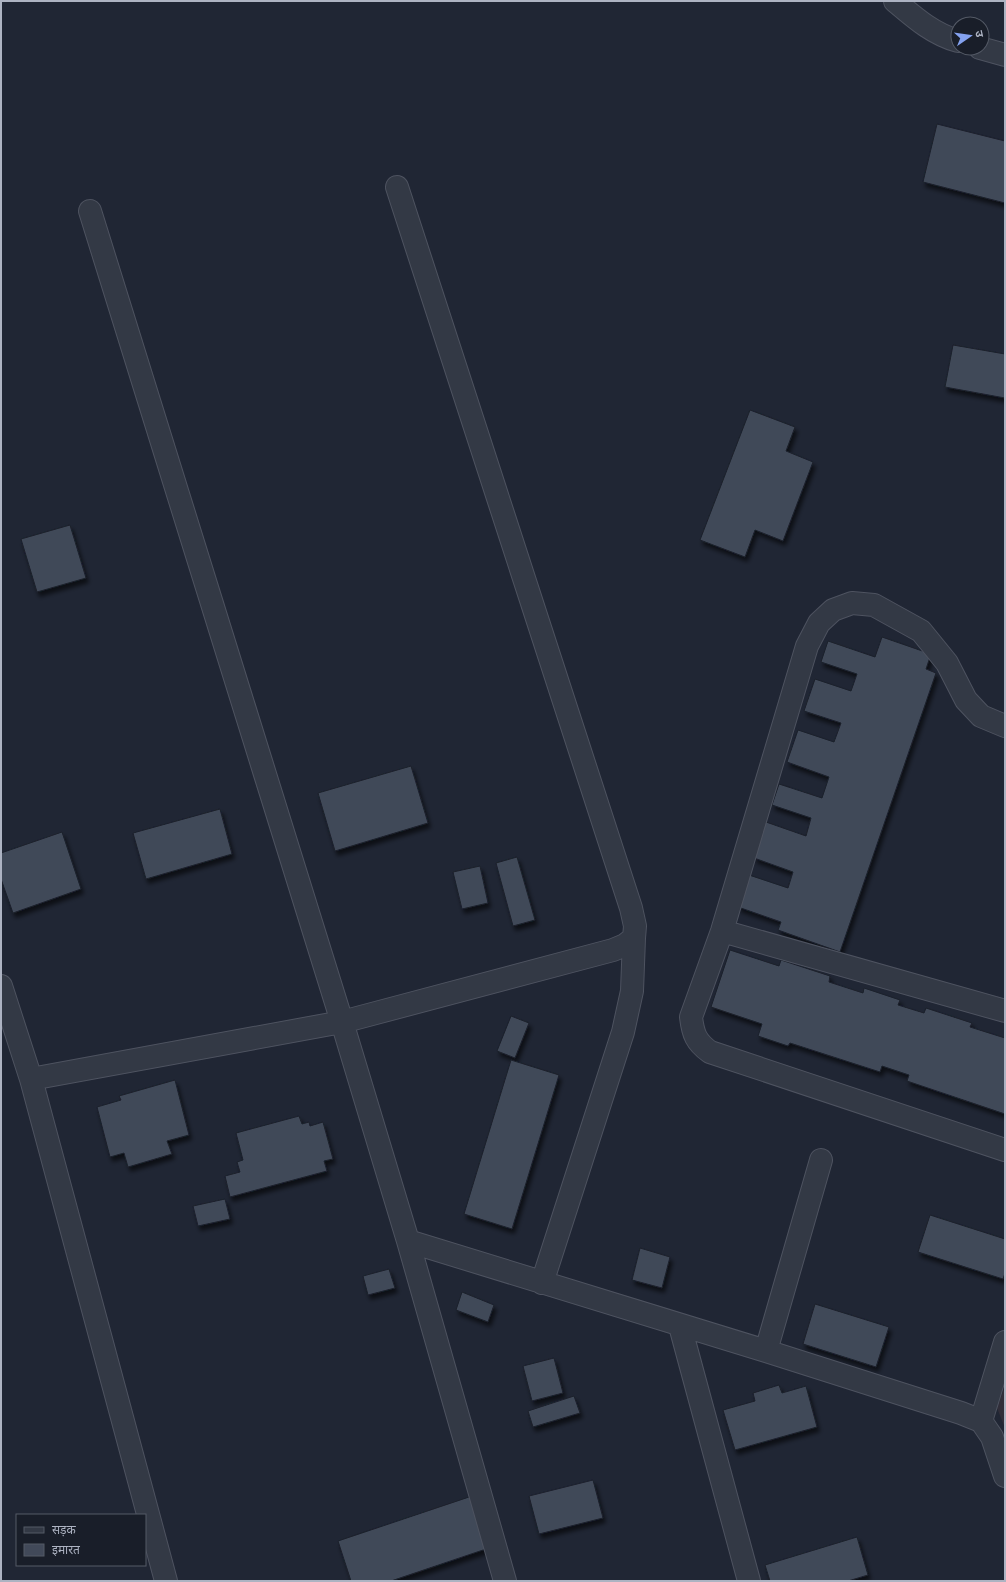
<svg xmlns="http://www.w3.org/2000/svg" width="1006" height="1582" font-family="'Roboto Condensed','Noto Sans Devanagari',sans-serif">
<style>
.medical{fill:#302e39}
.building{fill:#414959;stroke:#1b202b;filter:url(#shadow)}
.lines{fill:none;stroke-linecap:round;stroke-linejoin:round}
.street-casing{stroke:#4e5360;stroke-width:24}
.street{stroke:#333945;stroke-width:22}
</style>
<defs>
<filter id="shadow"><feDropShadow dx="2.5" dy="4.5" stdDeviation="2" flood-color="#0009"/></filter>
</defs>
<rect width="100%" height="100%" fill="#202634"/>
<path class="medical" d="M1005,1386V1428L997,1408Z"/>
<path class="building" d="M937,124L1005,141V203L923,182Z
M953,345L1005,354V398L945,387Z
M750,410L795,427L786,451L813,462L783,541L755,530L745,557L700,540Z
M70,525L86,578L37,592L21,539Z
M882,637L931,654L926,669L936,673L840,952L778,930L781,922L738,907L749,875L788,888L793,872L754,858L766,822L806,836L811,818L772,805L779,784L822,798L829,777L787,762L798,730L834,742L841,723L804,711L815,679L851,691L857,674L821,662L828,641L875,657Z
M411,766L428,823L335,851L318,793Z
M220,809L232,854L146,879L133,833Z
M62,832L81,889L13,913L1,879V853Z
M517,857L535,920L513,926L496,863Z
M480,866L488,903L462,909L453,872Z
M730,950L779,966L781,960L830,976L829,982L863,993L864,988L900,1000L898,1005L924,1013L926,1008L972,1023L970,1027L1005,1038V1114L907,1081L909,1075L882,1066L880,1072L790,1043L788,1046L758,1036L762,1024L711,1007Z
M511,1016L529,1023L515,1058L497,1051Z
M511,1060L559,1075L512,1229L464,1214Z
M175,1080L189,1135L167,1141L172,1154L128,1167L124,1153L110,1157L97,1107L121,1100L119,1096Z
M299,1116L302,1124L309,1122L310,1126L323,1122L333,1159L324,1161L327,1171L230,1197L225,1176L240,1172L237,1162L243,1160L236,1133Z
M225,1199L230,1219L198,1226L193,1206Z
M930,1215L1005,1239V1273L1003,1279L918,1252Z
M640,1248L670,1257L662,1288L632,1280Z
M389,1269L395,1288L368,1295L363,1276Z
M462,1292L494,1305L488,1322L456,1310Z
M815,1304L889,1327L876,1367L803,1344Z
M554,1358L563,1393L532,1401L523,1366Z
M779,1385L782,1393L806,1386L817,1427L735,1450L723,1410L755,1401L753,1393Z
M574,1396L580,1413L533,1427L528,1411Z
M593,1480L603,1518L539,1534L529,1496Z
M472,1496L489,1548L391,1581H351L338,1541Z
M857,1537L868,1575L848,1581H770L765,1565Z"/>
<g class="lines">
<g class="street-casing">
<path id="street" d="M895,1C915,18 933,34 958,41
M980,48L1005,55
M90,211L342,1022L408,1241L505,1581
M1005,726L981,716L966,700L947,663L921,631L874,605L852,603L833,610L819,623L807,646L722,931L691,1017C693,1034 696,1042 710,1052L1005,1150
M722,931L1005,1011
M1,986L31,1079L166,1581
M31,1079L342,1022L613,950L625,945L634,938L635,926L631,908L397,187
M408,1241L766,1351L961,1413L981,1421L992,1437L1005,1476
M542,1283L623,1032L632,991L634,938
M680,1326L749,1581
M766,1351L821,1160
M981,1421L1005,1342"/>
</g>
<use href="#street" class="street"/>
</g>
<rect width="1006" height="1582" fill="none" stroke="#adb3c2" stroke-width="4"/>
<rect x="16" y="1514" width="130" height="52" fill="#191e29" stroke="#545a66"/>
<rect x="24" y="1527" width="20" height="6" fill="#333945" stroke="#545a66"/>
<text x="52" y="1534" font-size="12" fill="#adb3c2">सड़क</text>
<rect x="24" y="1544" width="20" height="12" fill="#414959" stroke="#545a66"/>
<text x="52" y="1554" font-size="12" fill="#adb3c2">इमारत</text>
<g transform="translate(970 36) rotate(77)"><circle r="19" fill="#191e29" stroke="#545a66"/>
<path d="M0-3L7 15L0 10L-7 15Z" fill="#84a2f0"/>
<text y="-6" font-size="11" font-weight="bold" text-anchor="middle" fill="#adb3c2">उ</text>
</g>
</svg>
